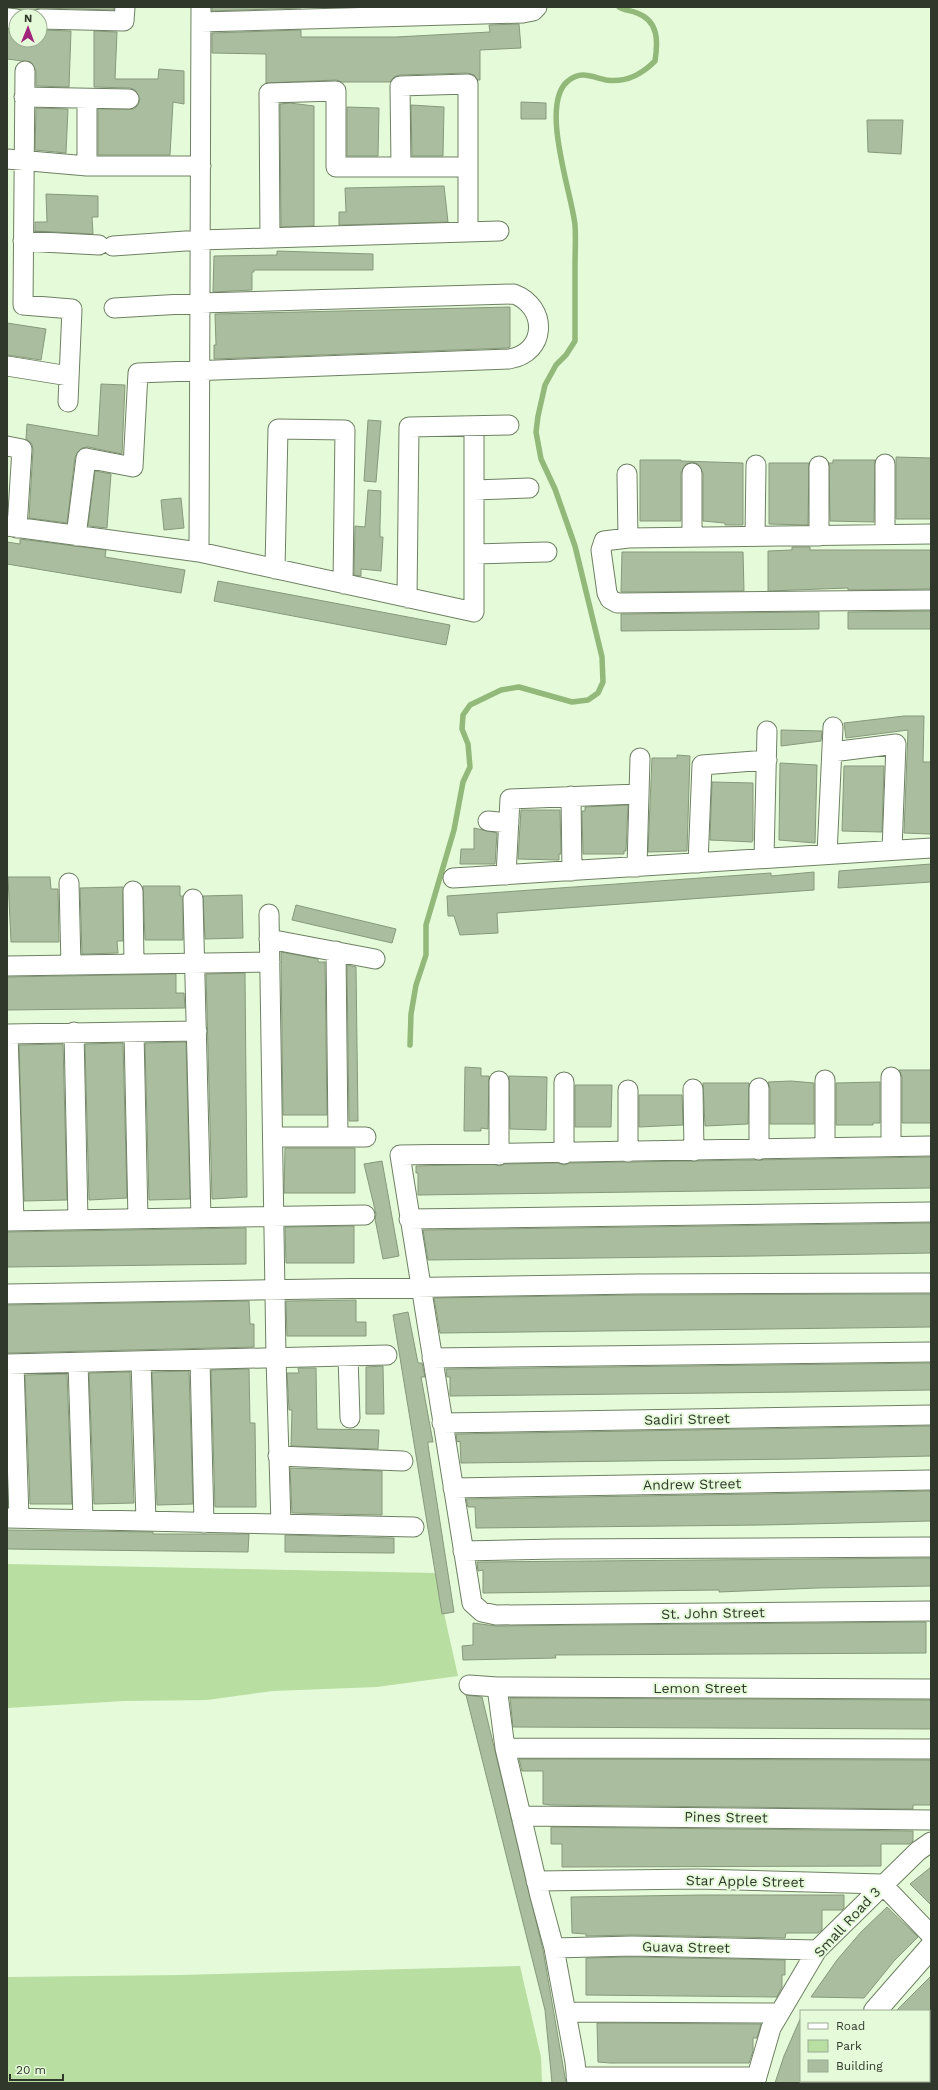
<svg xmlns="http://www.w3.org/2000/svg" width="938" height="2090" font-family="'Work Sans',sans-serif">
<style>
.green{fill:#b8dea1}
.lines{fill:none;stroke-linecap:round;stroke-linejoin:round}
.stream{stroke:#92b87a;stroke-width:5.5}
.building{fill:#aabd9e;stroke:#87997b}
.minor-casing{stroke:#6e8063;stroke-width:21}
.tertiary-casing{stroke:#6e8063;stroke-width:24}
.minor{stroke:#fff;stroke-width:19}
.tertiary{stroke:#fff;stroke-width:22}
.labels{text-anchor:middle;stroke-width:4;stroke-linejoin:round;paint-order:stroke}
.street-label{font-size:14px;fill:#30382b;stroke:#e5fad9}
</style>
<rect width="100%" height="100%" fill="#e5fad9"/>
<path class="green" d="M7,1564L435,1573L458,1676L377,1687L273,1691L207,1700L124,1701L7,1708Z
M520,1966L541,2057L542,2083H7V1977L180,1975Z"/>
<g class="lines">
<path class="stream" d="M410,1045L411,1014L416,985L426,955V925L454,830L463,782L470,767L468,744L462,729L463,715L470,705L501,690L519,687L572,702L588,700L598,693L603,682L602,657L575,546L555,489L541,459L536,432L538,416L545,385L556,365L566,355L575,341C575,316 575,290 575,265C575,252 576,238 575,225C572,194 539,104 568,81C581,70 592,77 606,80C626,83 641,75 655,61C658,42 659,21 637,13C631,10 625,11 619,7"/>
</g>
<path class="building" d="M7,7H114V10L40,8L34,10L30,16H26L22,10Z
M212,7H301V8L212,11Z
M519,24L521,48L480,50V80H478L474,75L468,73L400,75L394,77L390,82H342L336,80L266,83V54L212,53V33L301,30V37H396L490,32L489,25Z
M7,29L16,30V40H40V30L71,31L69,87L36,86V71L31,62L7,59Z
M94,31L117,32L115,79H158L159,69L184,71V104L173,102L170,155H98V109H134L138,105L140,99L135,90L130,88L94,87Z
M521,102L546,103V119H521Z
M290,103L314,106V226L281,227L280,104Z
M411,105L444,107L443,156H412Z
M347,107L379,108L378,156H347Z
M36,108L68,109L66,153L35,150Z
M867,120H903L901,154L868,152Z
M444,186L448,222L339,225V212H346L345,188Z
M46,194L98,196V217H92L93,234L35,231V222H47Z
M277,251L373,254V270H254V272H252V290L213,292L214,256L277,255Z
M510,307V347L507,348L214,359V345H216L215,314Z
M7,323L46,329L41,360L7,355Z
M101,384L125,385L122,454L88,447L82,448L75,457L67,523L29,518L33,450L32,444L26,439L27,424L98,436Z
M368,420L381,421L376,482L364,481Z
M896,457L931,458V519H896Z
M640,460H681V461L743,463V525H725V523L703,521V473L698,464L692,462L686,464L681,473V521H640Z
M833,460H875L874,522L830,521L829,463H833Z
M769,463H809L808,525L769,524Z
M95,471L111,474L107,528L88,526Z
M368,490L381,491L380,526V537H383L381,571L361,569V576L354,575L355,526L365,527Z
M181,498L184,528L164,530L161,500Z
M20,539L106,550L105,557L185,570L181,593L7,564V542L20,544Z
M792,547H810V550H931V589L848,590V588L768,591V551L792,550Z
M622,552H743L744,591L621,592Z
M218,581L450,625L446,645L214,601Z
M931,611V629H848V612Z
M819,612V629L621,631V614Z
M904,716H924L923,762H931V834L904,833L908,730L846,738L844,723Z
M781,730L822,731L821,741L781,746Z
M677,755L690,756L687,851L648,852L652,758H677Z
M780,763L817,765L815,843L779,840Z
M844,766H884L882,832L842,831Z
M712,782L753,783V840L752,842L710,840Z
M628,805L626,851H624V854H583L582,811H585V807Z
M521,810H560L561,854H559V860L518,859Z
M474,828L497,833L495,864H460L461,849H474Z
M931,864V882L838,888L839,871Z
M814,872V890L497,913L498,933L460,935L454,916H448L447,896L771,873V876Z
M8,877H50L51,889H58L59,942H11Z
M143,886H180V896H183V940H145Z
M123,887V941H117L118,953L82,954L80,888Z
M242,895L243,938L205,939L203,896Z
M296,905L396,929L392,943L292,920Z
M281,952L318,959V962H325L327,1115H283Z
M347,965L356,967L358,1121H349Z
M245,973L247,1197L212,1199L206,974Z
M176,974V993H184L185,1008L7,1010V977Z
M186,1042L190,1199L149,1200L145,1043Z
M123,1043L127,1198L89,1200L85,1044Z
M63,1044L67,1200L24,1201L19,1045Z
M465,1067L481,1068V1076H489L488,1129L481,1128V1131H464Z
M899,1070H931V1123H902V1077Z
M509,1076L547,1077L546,1130L510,1129Z
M791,1081L814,1083V1124H770V1088L768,1082Z
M880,1082V1123H873V1125H836V1083Z
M703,1083H749L748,1124L705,1126Z
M575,1085H612L611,1127H575Z
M639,1095H682L683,1125L639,1127Z
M285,1148H355V1193H284Z
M931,1157V1188L418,1195V1173H416V1166L493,1164L499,1166L505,1164L558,1163L564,1165L570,1163Z
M382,1161L399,1256L383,1259L375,1219L376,1214L364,1164Z
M931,1223V1253L758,1256L428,1260L423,1230Z
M354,1226V1263H286L285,1227Z
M246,1228V1264L7,1267V1232Z
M931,1294V1327L440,1333L434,1298L638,1295Z
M356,1300V1322H366V1336H287L286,1301Z
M249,1301L250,1324H254V1347L7,1353V1305Z
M408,1312L418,1363H422L425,1377H421L433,1442H428V1445L454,1612L442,1614L393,1315Z
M931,1363V1390L800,1392L450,1396V1377H447L446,1369Z
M383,1366L384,1414H366V1367Z
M298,1368H316L317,1429L379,1430L378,1449L291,1446L292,1410H289L287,1373H299Z
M249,1369L250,1423H255L256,1507H215L211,1370Z
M189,1371L193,1504L157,1505L152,1372Z
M130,1372L134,1503L94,1504L89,1373Z
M67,1374L72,1504H30L25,1375Z
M931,1426V1456L799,1459L461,1463L460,1441L457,1442L456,1434Z
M290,1468L382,1471V1515L292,1513Z
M931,1491V1521L763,1525L476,1528L475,1507H468L466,1499Z
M7,1530L153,1532V1534H249L248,1552L7,1549Z
M285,1535L394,1538V1553L285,1552Z
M931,1558V1586L817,1588L719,1592V1590L483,1593V1570L478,1571L477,1562Z
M926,1622V1653L555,1655L556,1658L463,1660L462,1646L473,1645V1623L496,1626Z
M466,1695L482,1697L543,1950L566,2083H552L545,2010Z
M510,1698L931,1700V1729L513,1727Z
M519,1759L931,1760V1805H913V1809L551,1805L543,1804V1771H522Z
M551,1827L913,1831V1841L909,1844H881V1866L562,1867V1844H551Z
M931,1867V1905L910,1884Z
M701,1895H844V1908L842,1910H822V1930L818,1933H786L785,1938L632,1935L586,1936V1934L572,1933L571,1897Z
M887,1907L918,1937L894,1961L864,1998L811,1997L837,1960L861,1932Z
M632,1957L785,1960V1975H782V1987L777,1997L586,1995V1958Z
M931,1976V2011H896Z
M801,2017V2083H775L784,2056Z
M597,2023L761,2024L757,2038H753V2051L749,2063H610L598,2062Z"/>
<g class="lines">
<g class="minor-casing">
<path id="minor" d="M7,18L16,19
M40,19L124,21L125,7
M201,22L523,13L533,11L537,7
M25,71L23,305L72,309L68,402
M24,97L129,99
M7,159L87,166H201
M87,166V99
M401,166L400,86L468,84V231
M270,238L269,93L336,91V167H468
M23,241L99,245
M113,246L200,240L499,231
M7,366L69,376
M7,446L22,449L17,528
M885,464V535
M627,474L628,538
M474,490L529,488
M7,526L199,552L474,612V426
M931,534L628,538L604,541L601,550L607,593L610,599L617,603L931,600
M76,536L86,458L133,467L138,373L509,359C547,353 548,307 514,294L200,303L114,308
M755,536L756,465
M819,536V466
M692,537V473
M199,552L201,7
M475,554L547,552
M275,569L278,429L345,430L343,584
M407,598L409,427L509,425
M832,752L896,744L892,850
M571,796L572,871
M488,821L509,823
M827,854L833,727
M764,858L767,731
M698,863L702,765L767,760
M637,867L640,758
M506,875L510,799L638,794
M453,878L931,848
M69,883L71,965
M133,891L134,964
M193,899L201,1218
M269,914L276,1358L281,1524
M269,939L375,959
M336,951L338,1137
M7,966L270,962
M74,1032L78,1220
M134,1032L138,1219
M7,1034L197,1031
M8,1034L14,1221
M891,1077V1147
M825,1080V1148
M499,1081V1155
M564,1082V1154
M759,1088V1150
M693,1089L694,1151
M628,1090V1152
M273,1137H366
M931,1146L400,1155L472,1603L482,1612L496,1615L931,1611
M409,1219L931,1212
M7,1221L365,1215
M7,1294L638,1284L931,1283
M348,1356L350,1418
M432,1358L931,1352
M200,1360L204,1523
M141,1361L146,1521
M78,1363L83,1519
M7,1364L387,1355
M14,1364L19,1518
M442,1423L931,1415
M278,1456L403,1461
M453,1488L931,1480
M7,1518L414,1527
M463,1551L556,1549L931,1547
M469,1685L497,1687L931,1689
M497,1687L505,1748L540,1896L554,1948L575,2062L577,2083
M505,1748L931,1749
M521,1816L931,1820
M536,1881L698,1879L882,1884L931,1935
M554,1948L632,1946L817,1950
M566,2012L778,2013
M929,2064L931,2061
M576,2077H757
M755,2083L771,2028L817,1950L918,1851L931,1842
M916,2083L917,2081"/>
</g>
<g class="tertiary-casing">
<path id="tertiary" d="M875,2011L931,1947
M834,2083L835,2081"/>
</g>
<use href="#minor" class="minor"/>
<use href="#tertiary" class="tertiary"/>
</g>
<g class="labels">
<g class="street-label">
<text transform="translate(687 1419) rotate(-1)" y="5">Sadiri Street</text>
<text transform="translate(692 1484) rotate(-1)" y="5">Andrew Street</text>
<text transform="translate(713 1613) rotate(-1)" y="5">St. John Street</text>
<text x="700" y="1693">Lemon Street</text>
<text transform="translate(726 1817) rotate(1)" y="5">Pines Street</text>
<text transform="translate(745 1881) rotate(1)" y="5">Star Apple Street</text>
<text transform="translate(847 1922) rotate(-47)" y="5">Small Road 3</text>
<text transform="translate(686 1947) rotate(1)" y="5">Guava Street</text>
</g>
</g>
<rect width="938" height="2090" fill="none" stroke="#30382b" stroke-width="16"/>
<rect x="800" y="2010" width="130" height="72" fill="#e5fad9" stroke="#9dac93"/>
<rect x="808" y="2023" width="20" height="6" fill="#ffffff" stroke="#9dac93"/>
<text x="836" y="2030" font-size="12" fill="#30382b">Road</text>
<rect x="808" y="2040" width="20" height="12" fill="#b8dea1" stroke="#9dac93"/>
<text x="836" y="2050" font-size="12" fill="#30382b">Park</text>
<rect x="808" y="2060" width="20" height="12" fill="#aabd9e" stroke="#9dac93"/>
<text x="836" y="2070" font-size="12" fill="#30382b">Building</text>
<g transform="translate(28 28) rotate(1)"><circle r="19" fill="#e5fad9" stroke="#9dac93"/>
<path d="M0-3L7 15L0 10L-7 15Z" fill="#a1257a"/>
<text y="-6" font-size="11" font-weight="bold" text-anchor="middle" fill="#30382b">N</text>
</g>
<path d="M10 2074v6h53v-6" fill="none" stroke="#30382b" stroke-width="2"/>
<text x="16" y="2074" font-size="12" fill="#30382b" stroke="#e5fad9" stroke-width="3" paint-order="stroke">20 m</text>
</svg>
